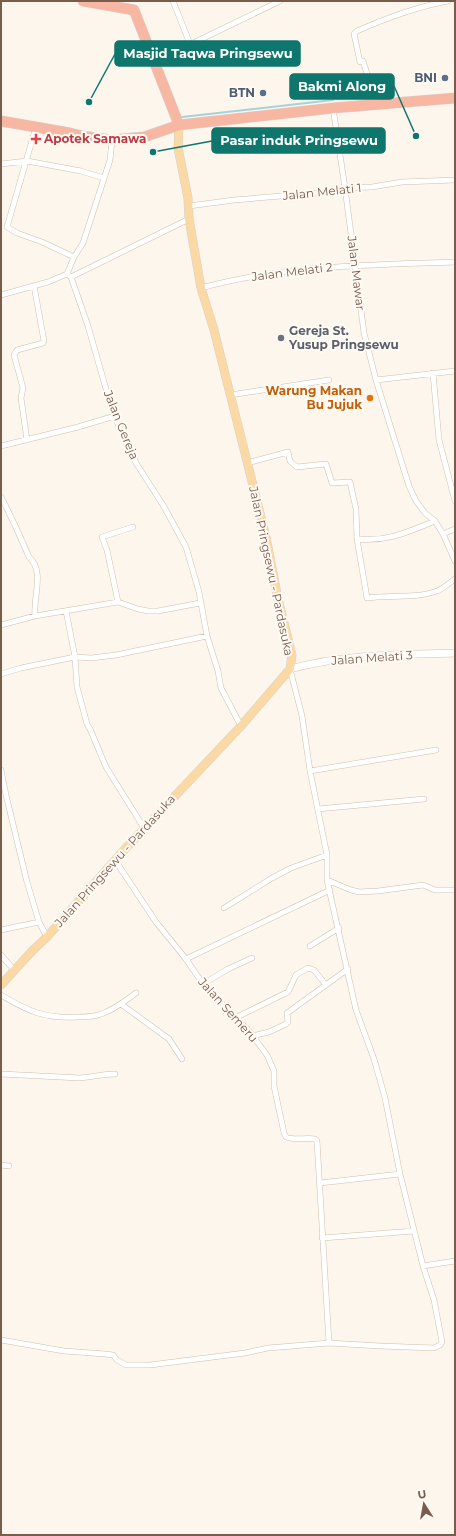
<svg xmlns="http://www.w3.org/2000/svg" width="456" height="1536" font-family="Montserrat,sans-serif">
<style>
.lines{fill:none;stroke-linecap:round;stroke-linejoin:round}
.stream{stroke:#a5d3da;stroke-width:2}
.street-casing{stroke:#d1beb0;stroke-width:6}
.secondary-casing{stroke:#d6c0b0;stroke-width:8}
.primary-casing{stroke:#dad1cd;stroke-width:9}
.highway-casing{stroke:#dad1cd;stroke-width:11}
.street{stroke:#fff;stroke-width:5}
.secondary{stroke:#fff;stroke-width:7}
.primary{stroke:#fbd9a5;stroke-width:8}
.highway{stroke:#f7b7a3;stroke-width:10}
.service-dot{fill:#5c6f8a;stroke:#fffaf3;stroke-width:1.5}
.health-dot{fill:#e0444e;stroke:#fffaf3;stroke-width:1.5}
.worship-dot{fill:#6b7280;stroke:#fffaf3;stroke-width:1.5}
.food-dot{fill:#e8710a;stroke:#fffaf3;stroke-width:1.5}
.labels{text-anchor:middle;stroke-width:4;stroke-linejoin:round;paint-order:stroke}
.service-label{font-size:12px;font-weight:bold;fill:#4e5e75;stroke:#fffaf3;text-anchor:end}
.health-label{font-size:12px;font-weight:bold;fill:#be3a42;stroke:#fffaf3;text-anchor:start}
.street-label{font-size:12px;fill:#7a5c4d;stroke:#fffaf3}
.worship-label{font-size:12px;font-weight:bold;fill:#5b616d;stroke:#fffaf3;text-anchor:start}
.food-label{font-size:12px;font-weight:bold;fill:#c56008;stroke:#fffaf3;text-anchor:end}
.leader{fill:none;stroke:#0f766e;stroke-width:1.5}
.callout-dot{fill:#0f766e;stroke:#fffaf3;stroke-width:1.5}
.callout{fill:#0f766e;stroke:#0f766e;stroke-width:1.5}
.callout-label{font-size:13px;text-anchor:middle;font-weight:bold;fill:#fff}
</style>
<rect width="100%" height="100%" fill="#fdf6ec"/>
<g class="lines">
<path class="stream" d="M182,117L333,100"/>
<g class="street-casing">
<path id="street" d="M173,1L190,44
M154,62L280,1
M377,105L363,61L360,62L354,34L357,31C386,18 416,7 448,1
M333,108L345,188L364,333L376,380L409,486L416,501L425,513L435,521L443,534L455,561
M36,127L7,227L17,233L42,242L74,257
M1,164L27,161L81,171L104,178
M189,206L234,200L317,193L345,188L372,187L402,182L455,180
M67,274L71,277L88,326L108,396L119,427L128,442L136,463L163,505L186,547L199,592L207,636L218,671L221,688L241,726
M67,274L74,257L83,243L110,160L112,140
M71,277L189,219
M201,288C284,265 370,265 455,262
M1,295L48,282L67,274
M433,373L439,440L455,501
M376,380L455,371
M230,395L329,380
M27,440L21,398L23,388L14,355L17,350L43,343L44,341L34,286
M1,446L78,427L115,416
M247,463L288,452L290,461L297,467L326,464L332,483L350,482L356,509L357,539L367,598C390,595 415,599 437,591C443,589 449,583 455,579
M1,497C11,516 20,536 29,557C45,571 33,597 35,616
M443,534L455,529
M357,539C387,542 408,532 435,521
M118,602L107,550L102,537L133,527
M66,611L75,657L77,687L87,724L90,729L106,767L144,828
M1,625L35,616L118,602L138,609L148,611H158L200,603
M1,674L21,668L75,657L91,658L116,655L207,636
M1,770L6,795L27,882L39,922L47,937
M310,771L436,750
M318,809L424,799
M115,860L156,922L186,959L203,984L249,1031L267,1055L274,1071V1086L284,1133L286,1137C296,1141 305,1137 315,1139L317,1141L329,1343
M327,880L351,890L359,892L378,891L423,885L435,890H455
M224,908L272,878L291,868L327,855
M1,930L39,922
M310,946L339,928
M1,955L14,970
M186,959L330,890
M203,984L228,969L252,958
M1,995C28,1011 45,1019 77,1017C85,1017 94,1017 101,1014C114,1010 125,1001 136,993
M121,1004L169,1039L182,1059
M235,1018L288,992L296,975L308,968L314,970L326,985
M252,1036L269,1032L286,1024L288,1022L287,1013L348,969
M1,1074L80,1078C92,1077 103,1074 115,1074
M1,1165L9,1166
M320,1183L400,1174
M322,1238L414,1231
M423,1266L455,1261
M1,1340L64,1351L105,1354L113,1355L117,1360L126,1365H150L245,1353L268,1348L329,1343L380,1346L434,1348L440,1345L442,1342L434,1300L423,1266L400,1174L385,1098L374,1059L356,1010L327,880V855L310,771L302,716L290,669"/>
</g>
<g class="secondary-casing">
<path id="secondary" d="M290,669C343,654 400,655 455,653"/>
</g>
<g class="primary-casing">
<path id="primary" d="M1,985L33,950L47,937L125,849L241,726L290,669L292,655L278,599L266,537L214,330L201,288L189,219L188,198L178,148L179,125"/>
</g>
<g class="highway-casing">
<path id="highway" d="M83,1L134,10L179,125
M1,121L70,133L82,136L112,140L144,137L179,125L333,108L455,98"/>
</g>
<use href="#street" class="street"/>
<use href="#secondary" class="secondary"/>
<use href="#primary" class="primary"/>
<use href="#highway" class="highway"/>
</g>
<g class="service-dot">
<circle cx="445" cy="78" r="4"/>
<circle cx="263" cy="93" r="4"/>
</g>
<path class="health-dot" d="M34 133h4v4h4v4h-4v4h-4v-4h-4v-4h4z"/>
<circle class="worship-dot" cx="281" cy="338" r="4"/>
<circle class="food-dot" cx="370" cy="398" r="4"/>
<g class="labels">
<g class="service-label">
<text x="437" y="82">BNI</text>
<text x="255" y="97">BTN</text>
</g>
<g class="health-label">
<text x="44" y="143">Apotek Samawa</text>
</g>
<g class="street-label">
<text transform="translate(322 192) rotate(-6)" y="4">Jalan Melati 1</text>
<text transform="translate(292 272) rotate(-7)" y="4">Jalan Melati 2</text>
<text transform="translate(356 273) rotate(83)" y="4">Jalan Mawar</text>
<text transform="translate(121 425) rotate(68)" y="4">Jalan Gereja</text>
<text transform="translate(271 571) rotate(78)" y="4">Jalan Pringsewu - Pardasuka</text>
<text transform="translate(372 658) rotate(-4)" y="4">Jalan Melati 3</text>
<text transform="translate(115 861) rotate(-48)" y="4">Jalan Pringsewu - Pardasuka</text>
<text transform="translate(228 1010) rotate(48)" y="4">Jalan Semeru</text>
</g>
<g class="worship-label">
<text x="289" y="335">Gereja St.<tspan x="289" dy="14">Yusup Pringsewu</tspan></text>
</g>
<g class="food-label">
<text x="362" y="395">Warung Makan<tspan x="362" dy="14">Bu Jujuk</tspan></text>
</g>
</g>
<path class="leader" d="M89 102L115 54M416 136L394 86M153 152L212 141"/>
<g class="callout-dot">
<circle cx="89" cy="102" r="4"/>
<circle cx="416" cy="136" r="4"/>
<circle cx="153" cy="152" r="4"/>
</g>
<g class="callout">
<rect x="115" y="41" width="185" height="25" rx="4"/>
<rect x="290" y="74" width="104" height="25" rx="4"/>
<rect x="212" y="128" width="173" height="25" rx="4"/>
</g>
<g class="callout-label">
<text x="208" y="58">Masjid Taqwa Pringsewu</text>
<text x="342" y="91">Bakmi Along</text>
<text x="299" y="145">Pasar induk Pringsewu</text>
</g>
<rect width="456" height="1536" fill="none" stroke="#7a5c4d" stroke-width="4"/>
<g transform="translate(424 1504) rotate(349)" stroke="#fffaf3" stroke-width="3" paint-order="stroke">
<path d="M0-3L7 15L0 10L-7 15Z" fill="#7a5c4d"/>
<text y="-6" font-size="11" font-weight="bold" text-anchor="middle" fill="#7a5c4d">U</text>
</g>
</svg>
